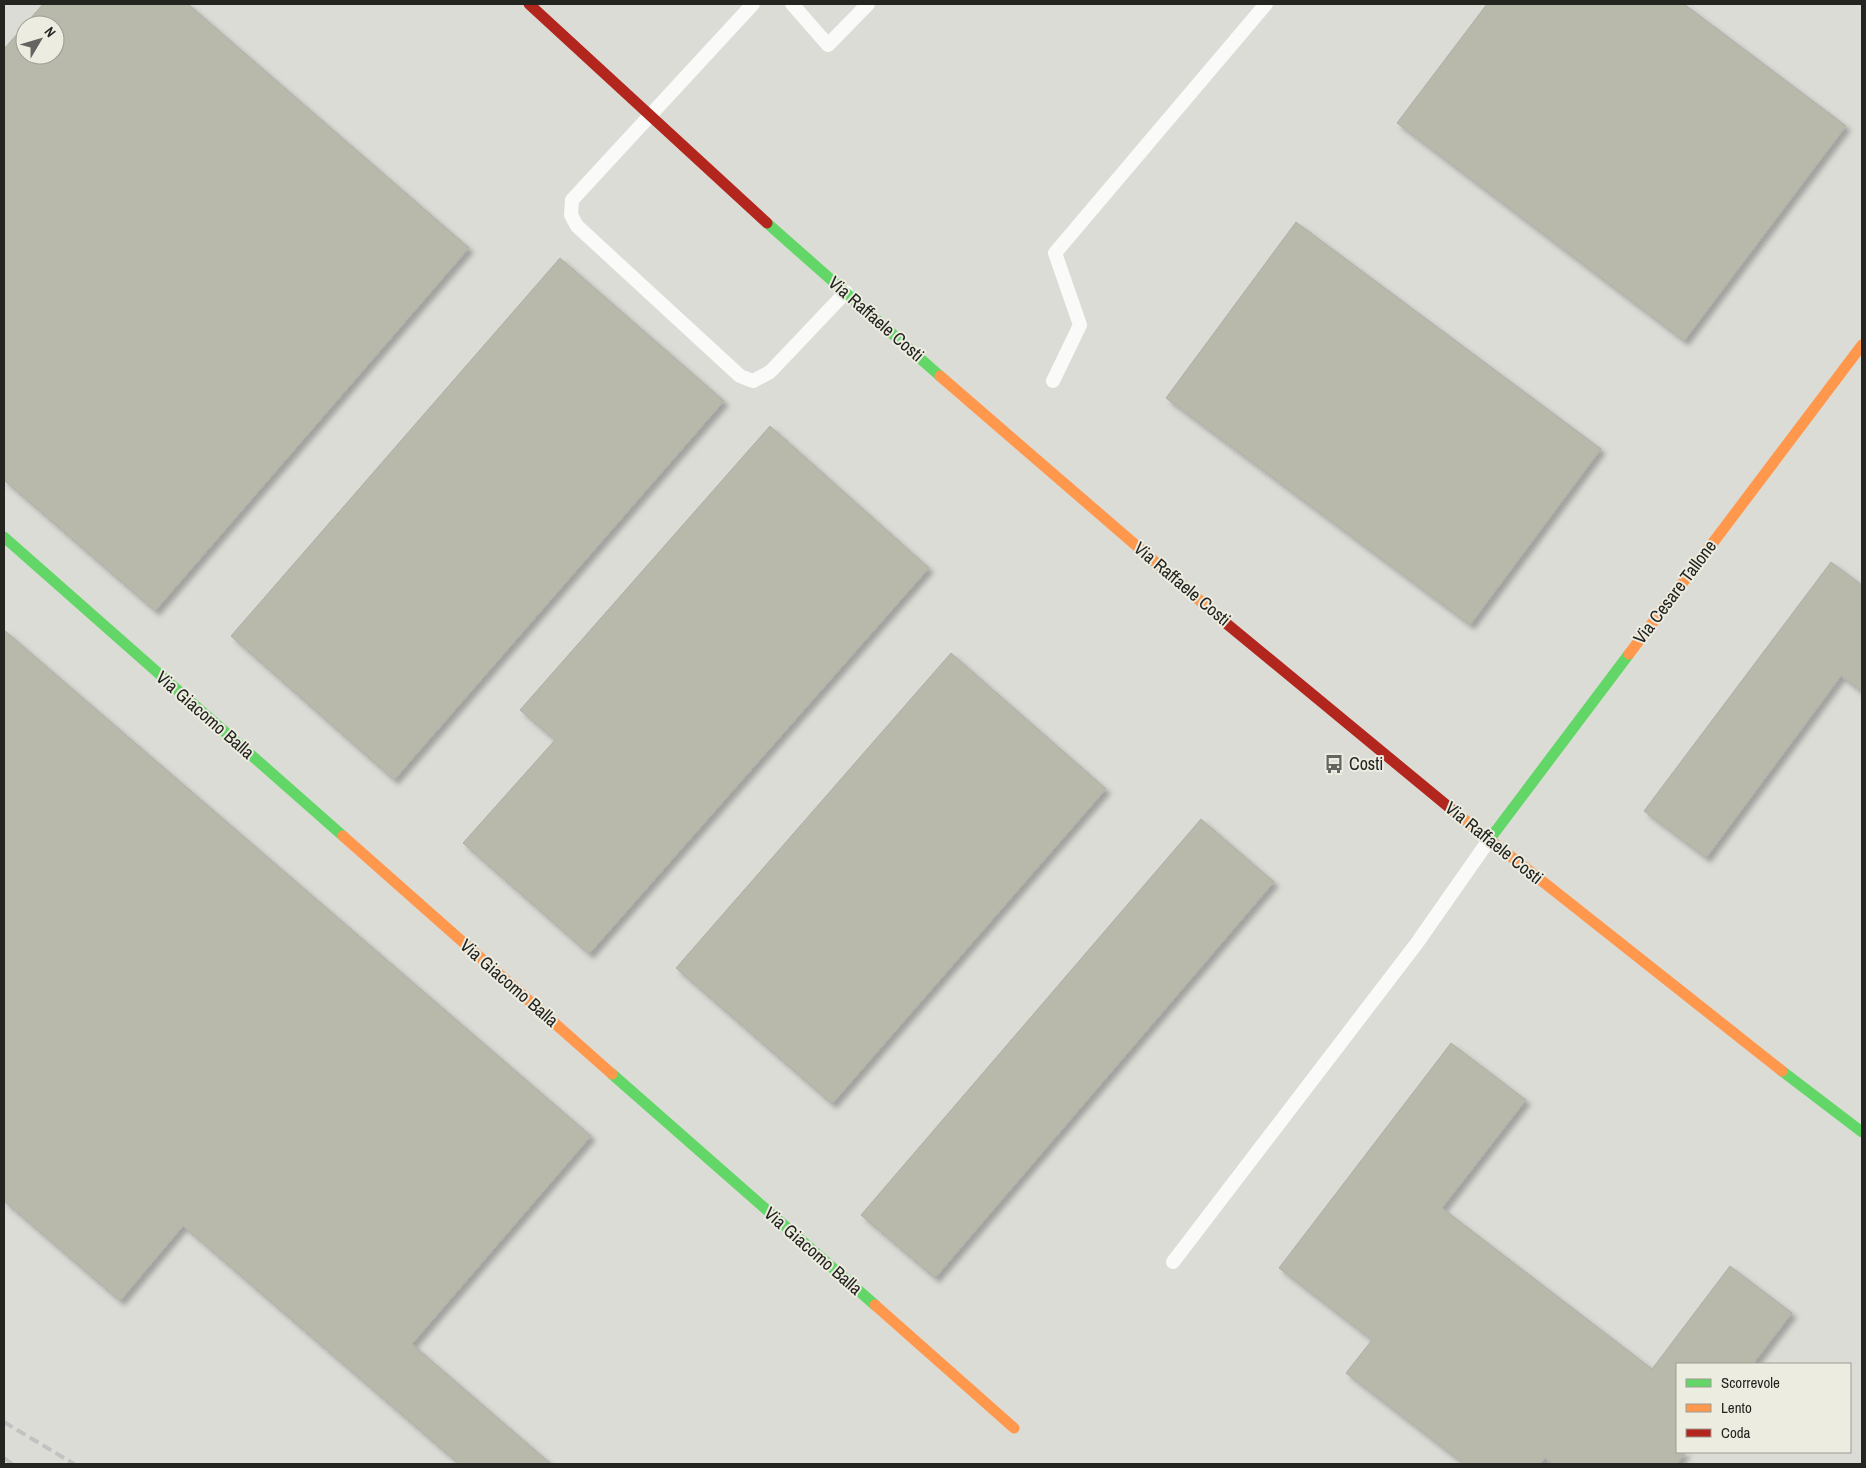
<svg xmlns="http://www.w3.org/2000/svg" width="1866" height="1468" font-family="'Archivo Narrow',sans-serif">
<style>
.building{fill:#b8b8ab;stroke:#aeafaa;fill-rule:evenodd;filter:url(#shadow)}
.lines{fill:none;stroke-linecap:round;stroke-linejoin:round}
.lane{stroke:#fafaf9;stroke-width:14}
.fast{stroke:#63d668;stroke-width:11}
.slow{stroke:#ff974d;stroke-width:11}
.jam{stroke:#b3261e;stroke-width:11}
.rail{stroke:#c2c2c2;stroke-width:4;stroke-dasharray:10 5;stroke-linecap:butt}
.labels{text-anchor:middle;stroke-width:4;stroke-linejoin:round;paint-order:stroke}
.street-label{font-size:18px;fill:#242420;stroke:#ecece1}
.poi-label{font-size:18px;fill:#242420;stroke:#ecece1;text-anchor:start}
</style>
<defs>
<filter id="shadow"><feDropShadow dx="4.5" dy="4.5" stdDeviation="2.5" flood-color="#0004"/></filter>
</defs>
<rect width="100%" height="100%" fill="#dcdcd7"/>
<path class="building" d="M43,4H188L469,248L155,611L4,480V49ZM25,25H55V55H25Z
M1487,4H1684L1846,126L1684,341L1397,123Z
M1296,222L1601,449L1470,625L1166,398Z
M560,258L724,401L394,780L231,636Z
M770,426L929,568L589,954L463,843L555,740L520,710Z
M1831,562L1862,585V692L1841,676L1706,858L1644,811Z
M4,630L591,1136L412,1344L551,1464H459L183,1226L120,1301L4,1201Z
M951,653L1106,789L832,1104L676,968Z
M1201,819L1274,882L935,1278L861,1215Z
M1451,1043L1526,1100L1442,1208L1652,1369L1730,1266L1792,1313L1753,1364H1677V1452H1686L1677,1464H1553L1545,1458L1540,1464H1464L1346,1373L1372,1340L1279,1268Z"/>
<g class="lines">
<path class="lane" d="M753,4L572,200L571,215L577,226L740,376L753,381L770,372L846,292
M792,4L828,45L868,4
M1053,381L1080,325L1055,253L1266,4
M1173,1262L1417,943L1489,840"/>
<path class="fast" d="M767,223L940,376
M4,537L343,836
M1489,840L1629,654
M1782,1071L1862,1132
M612,1074L875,1305"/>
<path class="slow" d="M940,376L1227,624
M1629,654L1862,345
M1456,813L1782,1071
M343,836L612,1074
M875,1305L1014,1428"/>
<path class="jam" d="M529,4L767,223
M1227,624L1456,813"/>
<path class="rail" d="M4,1422L74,1464
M4,1458L12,1464"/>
</g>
<defs>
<g id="bus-bare" transform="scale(1.5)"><path d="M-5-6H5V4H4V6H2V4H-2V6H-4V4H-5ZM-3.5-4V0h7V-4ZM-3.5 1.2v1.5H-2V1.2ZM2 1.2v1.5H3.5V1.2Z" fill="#646460" stroke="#ecece1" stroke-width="2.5" paint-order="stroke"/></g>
</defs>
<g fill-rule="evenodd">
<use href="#bus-bare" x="1334" y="764"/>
</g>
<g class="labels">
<g class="street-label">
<text transform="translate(876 319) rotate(41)" y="6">Via Raffaele Costi</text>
<text transform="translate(1182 584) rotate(40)" y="6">Via Raffaele Costi</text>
<text transform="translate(1675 592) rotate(-53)" y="6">Via Cesare Tallone</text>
<text transform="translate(205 715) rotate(41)" y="6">Via Giacomo Balla</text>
<text transform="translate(1494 843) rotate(39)" y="6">Via Raffaele Costi</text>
<text transform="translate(509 983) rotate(41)" y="6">Via Giacomo Balla</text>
<text transform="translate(813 1251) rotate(41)" y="6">Via Giacomo Balla</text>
</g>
<g class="poi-label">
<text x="1349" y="770">Costi</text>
</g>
</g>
<rect width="1866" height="1468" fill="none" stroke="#242420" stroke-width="10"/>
<rect x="1676" y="1363" width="175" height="90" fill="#ecece1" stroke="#9c9c94"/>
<rect x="1686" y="1379" width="25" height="8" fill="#63d668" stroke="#9c9c94"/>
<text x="1721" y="1388" font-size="15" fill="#242420">Scorrevole</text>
<rect x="1686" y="1404" width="25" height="8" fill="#ff974d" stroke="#9c9c94"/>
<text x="1721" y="1413" font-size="15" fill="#242420">Lento</text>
<rect x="1686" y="1429" width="25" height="8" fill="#b3261e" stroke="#9c9c94"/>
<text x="1721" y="1438" font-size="15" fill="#242420">Coda</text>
<g transform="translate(40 40) rotate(52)"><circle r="24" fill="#ecece1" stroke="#9c9c94"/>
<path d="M0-4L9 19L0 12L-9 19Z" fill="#646460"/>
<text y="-8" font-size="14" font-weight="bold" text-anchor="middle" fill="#242420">N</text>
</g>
</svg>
